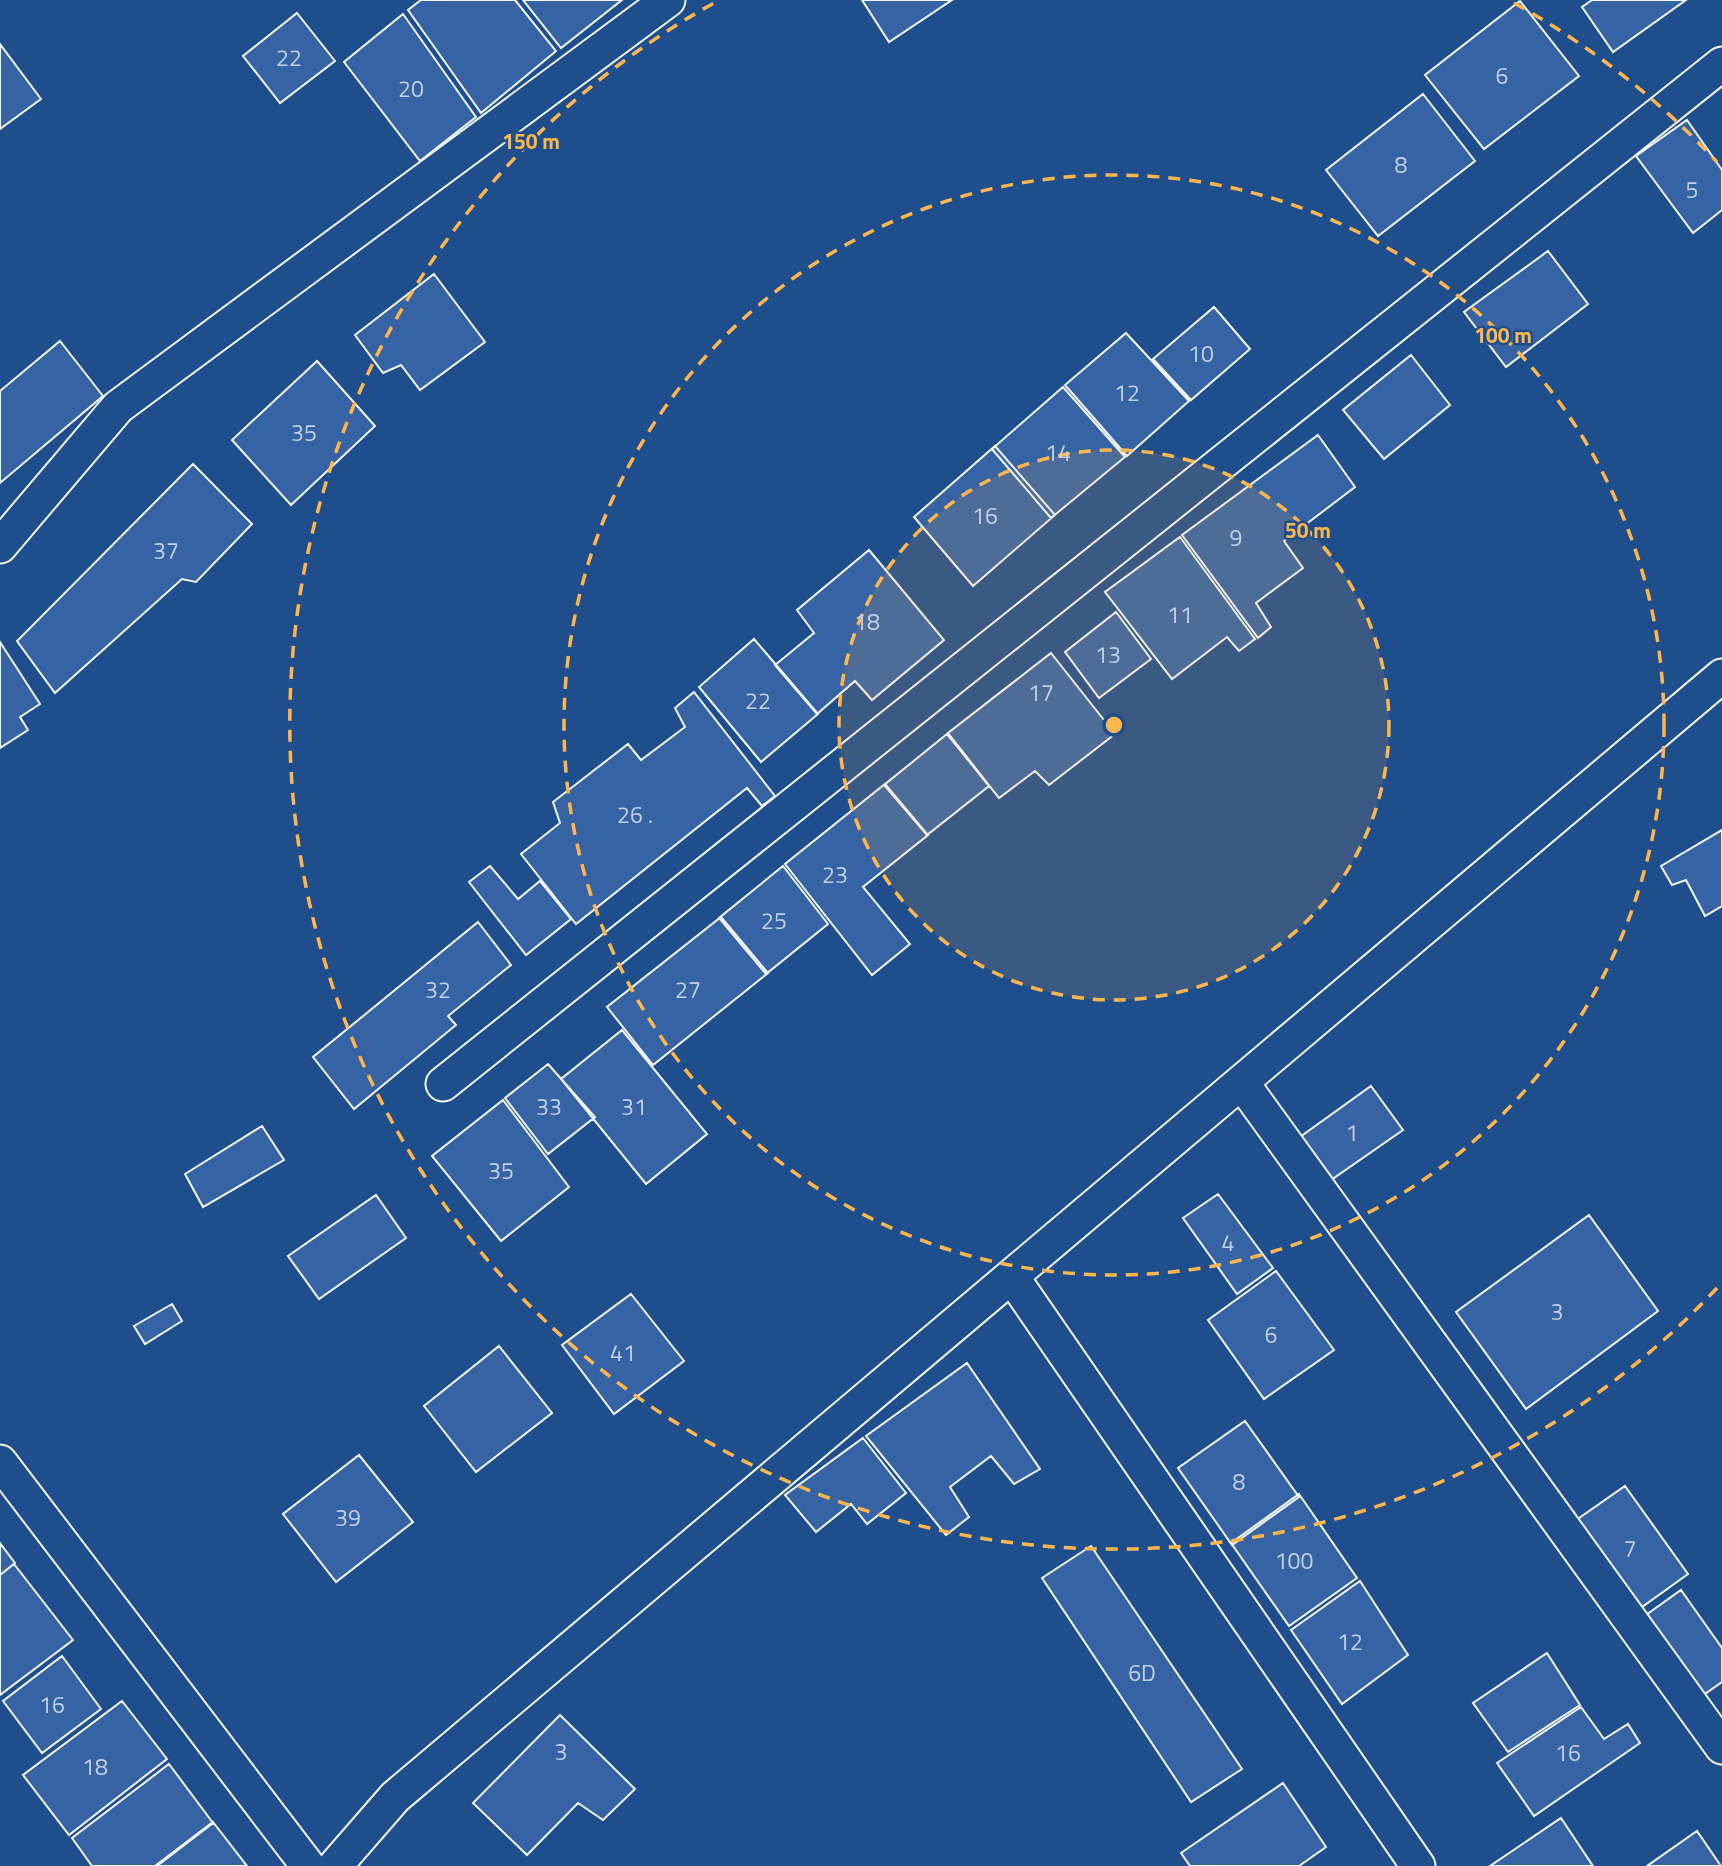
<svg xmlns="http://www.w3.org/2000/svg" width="1722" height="1866" font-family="'Titillium Web',sans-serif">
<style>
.building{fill:#3563a3;stroke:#f2f6ff;stroke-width:2}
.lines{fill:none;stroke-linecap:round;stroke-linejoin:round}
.minor-casing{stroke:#f2f6ff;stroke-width:37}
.minor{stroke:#1f4e8c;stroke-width:33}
.ring{fill:none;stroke:#ffb74d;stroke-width:3.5;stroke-dasharray:12 9}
.labels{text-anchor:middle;stroke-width:5;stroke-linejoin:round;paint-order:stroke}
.number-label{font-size:23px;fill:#c3d1e8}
.centre{fill:#ffb74d;stroke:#1f4e8c;stroke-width:3.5}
.ring-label{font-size:21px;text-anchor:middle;font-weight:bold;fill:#ffb74d;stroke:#1f4e8c;stroke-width:5;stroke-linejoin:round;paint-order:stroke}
</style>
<rect width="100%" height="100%" fill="#1f4e8c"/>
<path class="building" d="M421,0H515L556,51L481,113L408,10Z
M523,0H622L561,48Z
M862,0H952L889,42Z
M1592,0H1686L1613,52L1582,7Z
M1520,1L1579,76L1484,149L1425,75Z
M297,13L335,61L280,103L243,56Z
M403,14L476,117L420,161L344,62Z
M0,44L41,99L0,129Z
M1423,94L1475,161L1378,236L1326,170Z
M1687,120L1722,170V210L1693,233L1636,156Z
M1548,251L1588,304L1506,367L1464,312Z
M434,274L485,342L420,390L401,365L383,373L355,335Z
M1214,307L1250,349L1191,400L1153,359Z
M1126,333L1189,401L1127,456L1065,385Z
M60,341L103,396L0,483V391Z
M1411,355L1450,405L1384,459L1343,410Z
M317,361L375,426L291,505L232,440Z
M1063,387L1125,457L1051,518L992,449Z
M1318,435L1355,487L1284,541L1303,568L1256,603L1271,627L1258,638L1182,535Z
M995,446L1055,515L973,586L914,517Z
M193,464L252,524L196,582L182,579L55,693L17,641Z
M1180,537L1255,639L1239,651L1227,637L1172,679L1105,592Z
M869,550L944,640L872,700L855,681L817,714L775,665L814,633L797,610Z
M1116,612L1151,659L1099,698L1065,652Z
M754,639L818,714L761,762L699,687Z
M0,642L40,704L20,717L28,730L0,748Z
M1051,653L1115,734L1049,785L1035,771L999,798L948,733Z
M694,692L775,796L762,806L747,788L576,924L521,854L560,823L553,802L628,744L641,760L685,727L675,708Z
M947,734L989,786L927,835L884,785Z
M885,784L928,835L863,887L910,944L872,975L785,864Z
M1722,830V906L1705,916L1686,880L1672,885L1661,866Z
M490,866L518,899L540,881L571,919L526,955L469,882Z
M783,866L828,924L766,974L719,918Z
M721,917L768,973L653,1065L607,1007Z
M478,922L511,965L448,1016L456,1025L354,1109L313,1057Z
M622,1030L707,1134L646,1184L561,1079Z
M548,1064L595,1117L548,1154L505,1098Z
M1371,1086L1403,1130L1331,1180L1300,1137Z
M503,1100L569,1187L501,1241L432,1156Z
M262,1126L284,1160L203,1207L185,1174Z
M1218,1194L1273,1268L1237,1294L1183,1218Z
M376,1195L406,1238L319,1299L288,1256Z
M1589,1215L1658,1311L1526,1409L1456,1312Z
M1276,1271L1334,1350L1264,1399L1208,1320Z
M631,1294L684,1361L614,1414L562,1345Z
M172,1304L182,1321L145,1344L134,1326Z
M499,1346L552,1413L476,1472L424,1406Z
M967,1363L1040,1469L1014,1484L991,1456L950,1487L969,1517L946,1535L866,1436Z
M1245,1421L1299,1497L1232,1545L1178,1468Z
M863,1438L906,1493L867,1524L851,1504L816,1532L785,1495Z
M359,1455L413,1522L336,1582L283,1514Z
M1625,1486L1688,1574L1635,1612L1572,1523Z
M1299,1494L1357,1578L1289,1626L1231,1543Z
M0,1543L15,1563L0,1575Z
M1091,1546L1242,1769L1191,1802L1042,1578Z
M14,1564L73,1640L0,1695V1575Z
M1360,1581L1408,1655L1342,1704L1291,1630Z
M1681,1590L1722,1648V1682L1696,1700L1639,1620Z
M1547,1653L1580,1705L1508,1752L1473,1703Z
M62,1656L101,1709L42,1753L3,1701Z
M122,1701L167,1759L69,1835L23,1775Z
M1581,1707L1604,1739L1628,1724L1640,1743L1534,1816L1497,1763Z
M560,1715L635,1789L603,1820L578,1803L527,1855L473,1803Z
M169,1764L213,1823L157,1866H92L72,1838Z
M1283,1783L1326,1847L1299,1866H1190L1181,1853Z
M1561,1818L1593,1866H1490Z
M213,1822L247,1866H155Z
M1697,1831L1721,1866H1647Z"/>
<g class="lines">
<g class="minor-casing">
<path id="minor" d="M0,546L118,407L668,0
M1242,1083L1722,1747
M443,1084L1722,64
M1012,1277L1418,1866
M0,1462L308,1866
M335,1866L395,1797L1722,676"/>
</g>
<use href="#minor" class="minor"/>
</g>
<circle cx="1114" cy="725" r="275" fill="#ffb74d" fill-opacity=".12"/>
<g class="ring">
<circle cx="1114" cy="725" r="275"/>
<circle cx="1114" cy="725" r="550"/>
<path d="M1717 1288A825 825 0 1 1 714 3M1514 3A825 825 0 0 1 1717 162"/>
</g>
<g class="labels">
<g class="number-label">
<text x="289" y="66">22</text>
<text x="1502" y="84">6</text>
<text x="411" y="97">20</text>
<text x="1401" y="173">8</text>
<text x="1692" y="198">5</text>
<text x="1201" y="362">10</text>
<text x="1127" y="401">12</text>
<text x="304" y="441">35</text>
<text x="1058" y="461">14</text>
<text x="985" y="524">16</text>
<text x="1236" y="546">9</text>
<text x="166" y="559">37</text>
<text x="1180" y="623">11</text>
<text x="867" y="630">18</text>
<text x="1108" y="663">13</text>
<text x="1041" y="701">17</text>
<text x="758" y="709">22</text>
<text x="635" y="823">26 .</text>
<text x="835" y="883">23</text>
<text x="774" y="929">25</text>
<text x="438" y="998">32</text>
<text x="688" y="998">27</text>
<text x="549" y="1115">33</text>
<text x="634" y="1115">31</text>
<text x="1352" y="1141">1</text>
<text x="501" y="1179">35</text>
<text x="1228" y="1251">4</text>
<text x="1557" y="1320">3</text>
<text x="1271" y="1343">6</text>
<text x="623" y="1361">41</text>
<text x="1239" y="1490">8</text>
<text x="348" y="1526">39</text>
<text x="1630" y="1557">7</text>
<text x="1294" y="1569">100</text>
<text x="1350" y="1650">12</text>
<text x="1142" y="1681">6D</text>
<text x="52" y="1713">16</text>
<text x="561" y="1760">3</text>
<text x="1568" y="1761">16</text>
<text x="95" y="1775">18</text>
</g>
</g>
<circle cx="1114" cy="725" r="10" class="centre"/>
<g class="ring-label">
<text x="531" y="149">150 m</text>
<text x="1503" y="343">100 m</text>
<text x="1308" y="538">50 m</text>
</g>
</svg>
